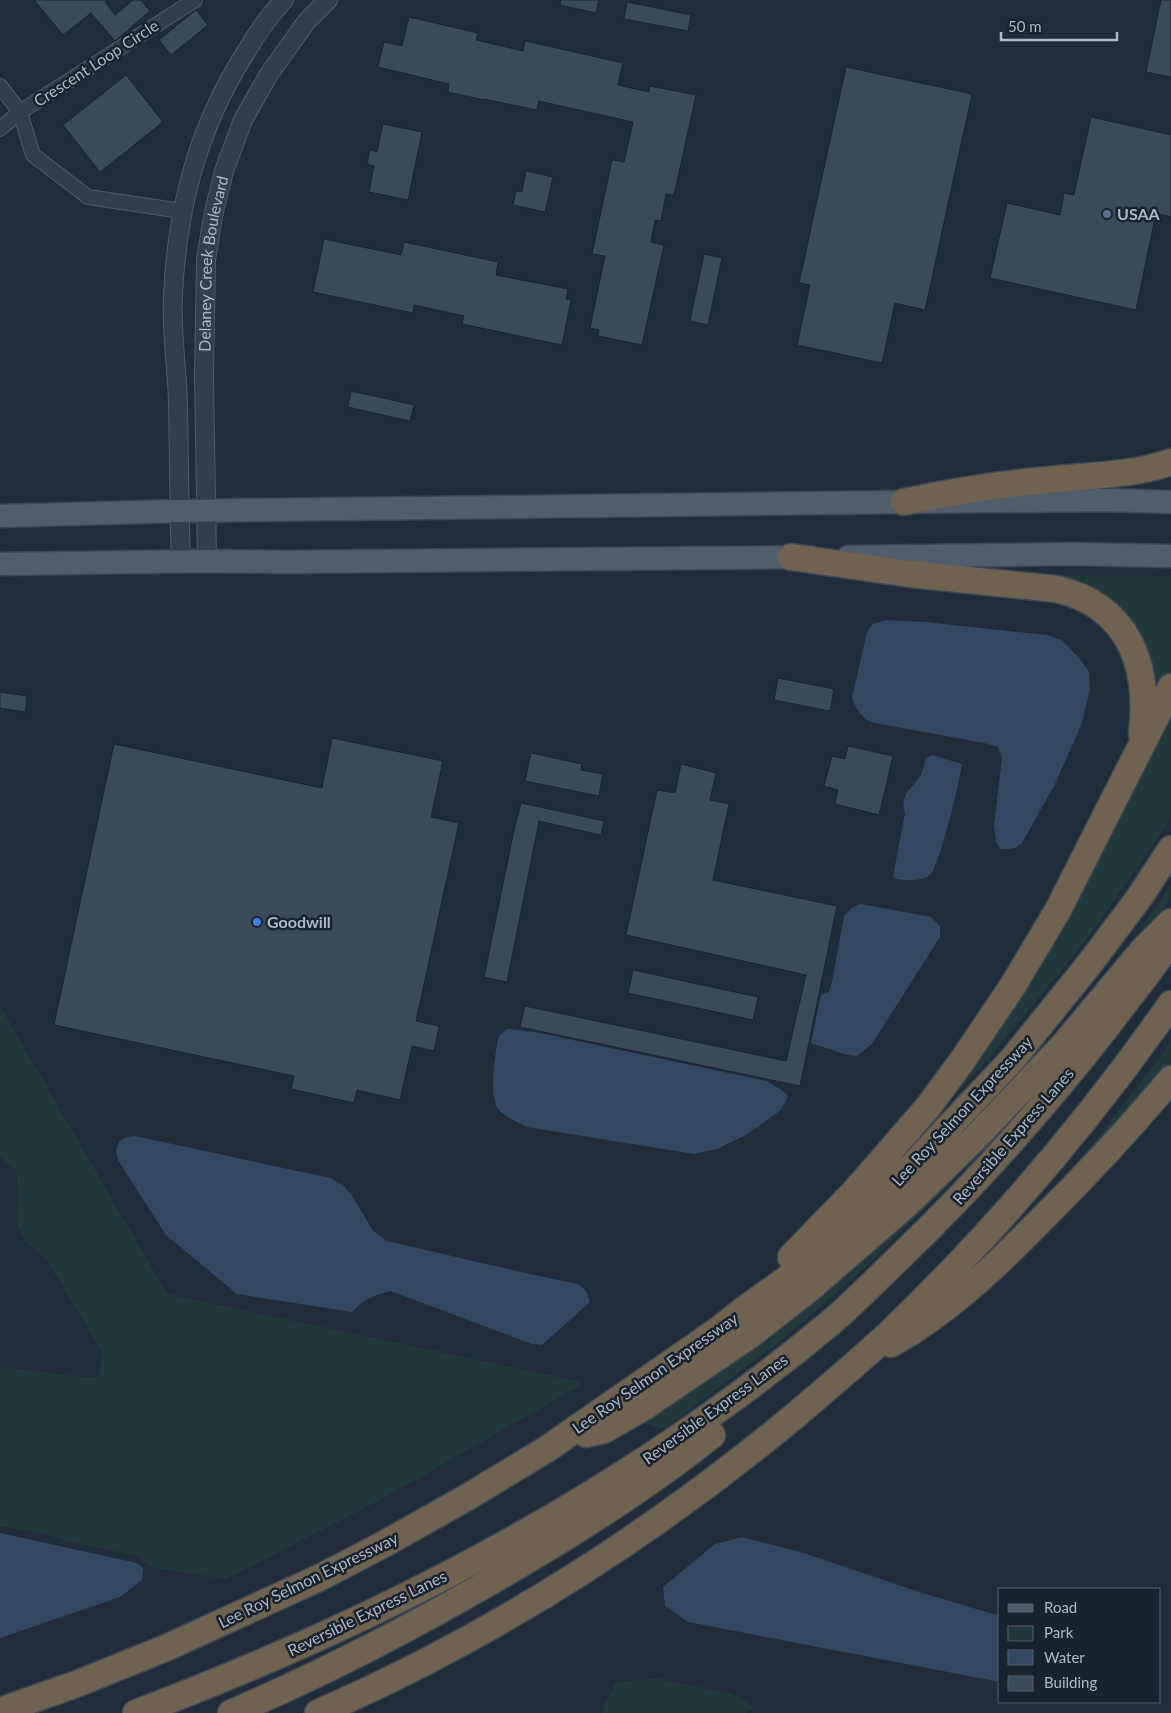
<svg xmlns="http://www.w3.org/2000/svg" width="1171" height="1713" font-family="Lato,sans-serif">
<style>
.green{fill:#22393b}
.water{fill:#324862}
.building{fill:#3b4a59;stroke:#1b2530}
.lines{fill:none;stroke-linecap:round;stroke-linejoin:round}
.minor-casing{stroke:#515b68;stroke-width:16}
.tertiary-casing{stroke:#515b68;stroke-width:20}
.primary-casing{stroke:#3d4753;stroke-width:25}
.motorway-casing{stroke:#3e4854;stroke-width:29}
.minor{stroke:#333e4a;stroke-width:14}
.tertiary{stroke:#333e4a;stroke-width:18}
.primary{stroke:#515d6a;stroke-width:22}
.motorway{stroke:#706250;stroke-width:26}
.service-dot{fill:#5c6f8a;stroke:#19232e;stroke-width:2}
.shop-dot{fill:#3f7fe0;stroke:#19232e;stroke-width:2}
.labels{text-anchor:middle;stroke-width:5;stroke-linejoin:round;paint-order:stroke}
.street-label{font-size:16px;fill:#aeb8c6;stroke:#19232e}
.poi-label{font-size:16px;font-weight:bold;fill:#aeb8c6;stroke:#19232e;text-anchor:start}
</style>
<rect width="100%" height="100%" fill="#202c3a"/>
<path class="green" d="M1060,576H1171V676L1154,704L1144,655L1058,585Z
M1171,707V819L1087,939L989,1059L962,1088L955,1082Z
M1171,885V899L1145,931L1141,928Z
M0,1006L167,1294L582,1382L576,1388L382,1499L226,1579L150,1567L138,1556L66,1541L48,1535L0,1526V1367L83,1377H99L102,1352L46,1259L25,1241L16,1221L19,1195L16,1170L0,1157Z
M1171,1042V1071L1049,1196L1107,1126Z
M943,1184L947,1186L869,1264L811,1315L778,1343L663,1429L643,1423Z
M655,1678L733,1694L754,1707L745,1713H603L604,1705L616,1683Z"/>
<path class="water" d="M886,620L925,622L1047,635L1062,640L1079,658L1089,672L1090,690L1081,726L1054,786L1022,843C1016,849 1010,849 1001,849L996,842L994,825L1002,758L998,747L984,743L870,722C860,715 856,709 852,698L867,632L873,624Z
M932,755L962,764C960,780 939,868 930,875C921,882 906,880 896,879L893,876L905,813C899,792 914,789 921,774C924,769 924,763 926,758Z
M861,904L931,917L940,926V937L872,1044L857,1056L844,1054L811,1043L821,995L829,992L832,982L844,916L853,907Z
M507,1029L535,1032L766,1081L782,1090L788,1096L781,1110L746,1135L717,1149L694,1154L527,1127C519,1123 506,1118 499,1110C488,1096 495,1053 499,1036Z
M135,1136L330,1178L343,1185L353,1197L373,1231L387,1241L525,1273L578,1284L586,1291L590,1302L542,1345L532,1344L391,1291C374,1295 364,1299 352,1312L237,1294L166,1235L118,1160L116,1151L119,1141L127,1137Z
M0,1533L137,1563L143,1568L142,1580L120,1597L0,1638Z
M742,1537L804,1553L919,1592L1000,1616V1682L688,1622L665,1606L663,1587L715,1544Z"/>
<path class="building" d="M34,0H108L105,2L115,15L133,0H141L150,11L115,41L91,13L63,35Z
M561,0H599L596,13L560,5Z
M1161,0H1171V77L1146,72Z
M627,2L691,15L688,31L624,19Z
M196,10L208,25L171,55L159,40Z
M409,17L478,33L476,40L523,51L525,41L623,63L618,85L649,92L650,86L696,95L674,195L666,194L661,221L655,220L651,242L664,245L642,345L598,336L599,330L590,328L605,256L592,254L612,160L624,162L633,122L539,101L537,110L484,99V100L448,92L449,84L378,67L384,42L402,46Z
M846,67L972,94L925,310L895,303L882,363L797,345L810,285L799,283Z
M126,75L163,122L100,172L63,125Z
M1091,117L1171,135V217L1156,213L1136,310L990,278L1007,203L1060,215L1064,193L1074,195Z
M383,124L422,132L408,200L369,192L374,166L367,164L370,150L377,152Z
M526,171L553,177L545,212L513,205L516,191L522,192Z
M324,239L401,255L404,242L498,262L496,275L568,289L566,299L571,300L562,345L462,324L464,316L414,305L413,313L313,292Z
M704,254L722,258L708,325L690,321Z
M351,391L414,405L410,421L348,407Z
M778,678L834,689L830,711L774,700Z
M0,692L27,696L25,712L0,708Z
M332,738L443,761L431,817L459,823L416,1021L439,1026L434,1051L412,1046L400,1100L357,1090L354,1103L291,1089L294,1076L54,1025L114,744L322,788Z
M848,746L893,756L879,815L835,804L838,790L824,786L832,756L845,759Z
M531,753L582,764L581,770L603,774L599,796L525,781Z
M681,764L716,773L710,800L729,804L713,880L837,906L800,1086L520,1027L525,1006L786,1061L806,975L626,935L657,790L675,793Z
M521,803L604,821L601,835L539,821L507,982L484,977L513,835Z
M633,970L758,997L753,1020L628,993Z"/>
<g class="lines">
<g class="minor-casing">
<path id="minor" d="M0,86L20,112L33,155L88,197L182,211
M0,129L20,112L195,0"/>
</g>
<g class="tertiary-casing">
<g id="tertiary">
<path id="s1" d="M207,561L204,375L206,260L213,216L224,171L243,120L269,74L307,21L328,0"/>
<path d="M181,562C179,508 179,455 178,402C177,367 171,332 173,296C177,207 198,127 246,52C257,33 269,16 284,0"/>
</g>
</g>
<g class="primary-casing">
<path id="primary" d="M0,516L179,511L904,502L1106,500L1171,502
M848,557L1073,554L1171,556
M0,564L207,561L284,562L809,557"/>
</g>
<g class="motorway-casing">
<path id="motorway" d="M904,502C951,492 999,484 1047,480C1089,475 1131,476 1171,462
M791,557L910,574L1056,589C1128,605 1150,665 1142,733
M791,1257L856,1190L928,1107L962,1061L1012,987L1058,910L1171,687
M891,1344C950,1311 998,1264 1045,1216C1089,1172 1131,1127 1171,1079
M586,1434L604,1430L644,1407L750,1335L809,1289L907,1204L976,1137L1061,1048L1143,950L1171,922
M0,1711L79,1683L168,1647L321,1577L386,1543L466,1498L547,1449L717,1331L746,1308L787,1279L831,1242L913,1165L1011,1061L1091,962L1139,898L1171,849
M136,1713C385,1619 624,1495 829,1324C854,1303 877,1279 901,1256C976,1184 1044,1107 1108,1025C1129,997 1151,970 1171,941
M231,1713C320,1675 405,1631 488,1583C565,1539 642,1491 712,1435
M318,1713C489,1638 647,1538 791,1419C825,1390 860,1361 893,1330C995,1231 1089,1121 1171,1004"/>
</g>
<use href="#minor" class="minor"/>
<use href="#tertiary" class="tertiary"/>
<use href="#primary" class="primary"/>
<use href="#motorway" class="motorway"/>
</g>
<circle class="service-dot" cx="1107" cy="214" r="5"/>
<circle class="shop-dot" cx="257" cy="922" r="5"/>
<g class="labels">
<g class="street-label">
<text transform="translate(96 63) rotate(-33)" y="6">Crescent Loop Circle</text>
<text dy="6" stroke="none"><textPath href="#s1" startOffset="298">Delaney Creek Boulevard</textPath></text>
<text transform="translate(962 1111) rotate(-47)" y="6">Lee Roy Selmon Expressway</text>
<text transform="translate(1013 1136) rotate(-49)" y="6">Reversible Express Lanes</text>
<text transform="translate(655 1373) rotate(-35)" y="6">Lee Roy Selmon Expressway</text>
<text transform="translate(715 1409) rotate(-36)" y="6">Reversible Express Lanes</text>
<text transform="translate(308 1580) rotate(-26)" y="6">Lee Roy Selmon Expressway</text>
<text transform="translate(367 1613) rotate(-26)" y="6">Reversible Express Lanes</text>
</g>
<g class="poi-label">
<text x="1117" y="220">USAA</text>
<text x="267" y="928">Goodwill</text>
</g>
</g>
<rect x="998" y="1588" width="162" height="115" fill="#19232e" stroke="#555f6b"/>
<rect x="1008" y="1604" width="25" height="8" fill="#515d6a" stroke="#555f6b"/>
<text x="1044" y="1613" font-size="15" fill="#aeb8c6">Road</text>
<rect x="1008" y="1626" width="25" height="15" fill="#22393b" stroke="#555f6b"/>
<text x="1044" y="1638" font-size="15" fill="#aeb8c6">Park</text>
<rect x="1008" y="1650" width="25" height="15" fill="#324862" stroke="#555f6b"/>
<text x="1044" y="1663" font-size="15" fill="#aeb8c6">Water</text>
<rect x="1008" y="1676" width="25" height="15" fill="#3b4a59" stroke="#555f6b"/>
<text x="1044" y="1688" font-size="15" fill="#aeb8c6">Building</text>
<path d="M1001 32v8h116v-8" fill="none" stroke="#aeb8c6" stroke-width="2.5"/>
<text x="1008" y="32" font-size="15" fill="#aeb8c6" stroke="#19232e" stroke-width="4" paint-order="stroke">50 m</text>
</svg>
